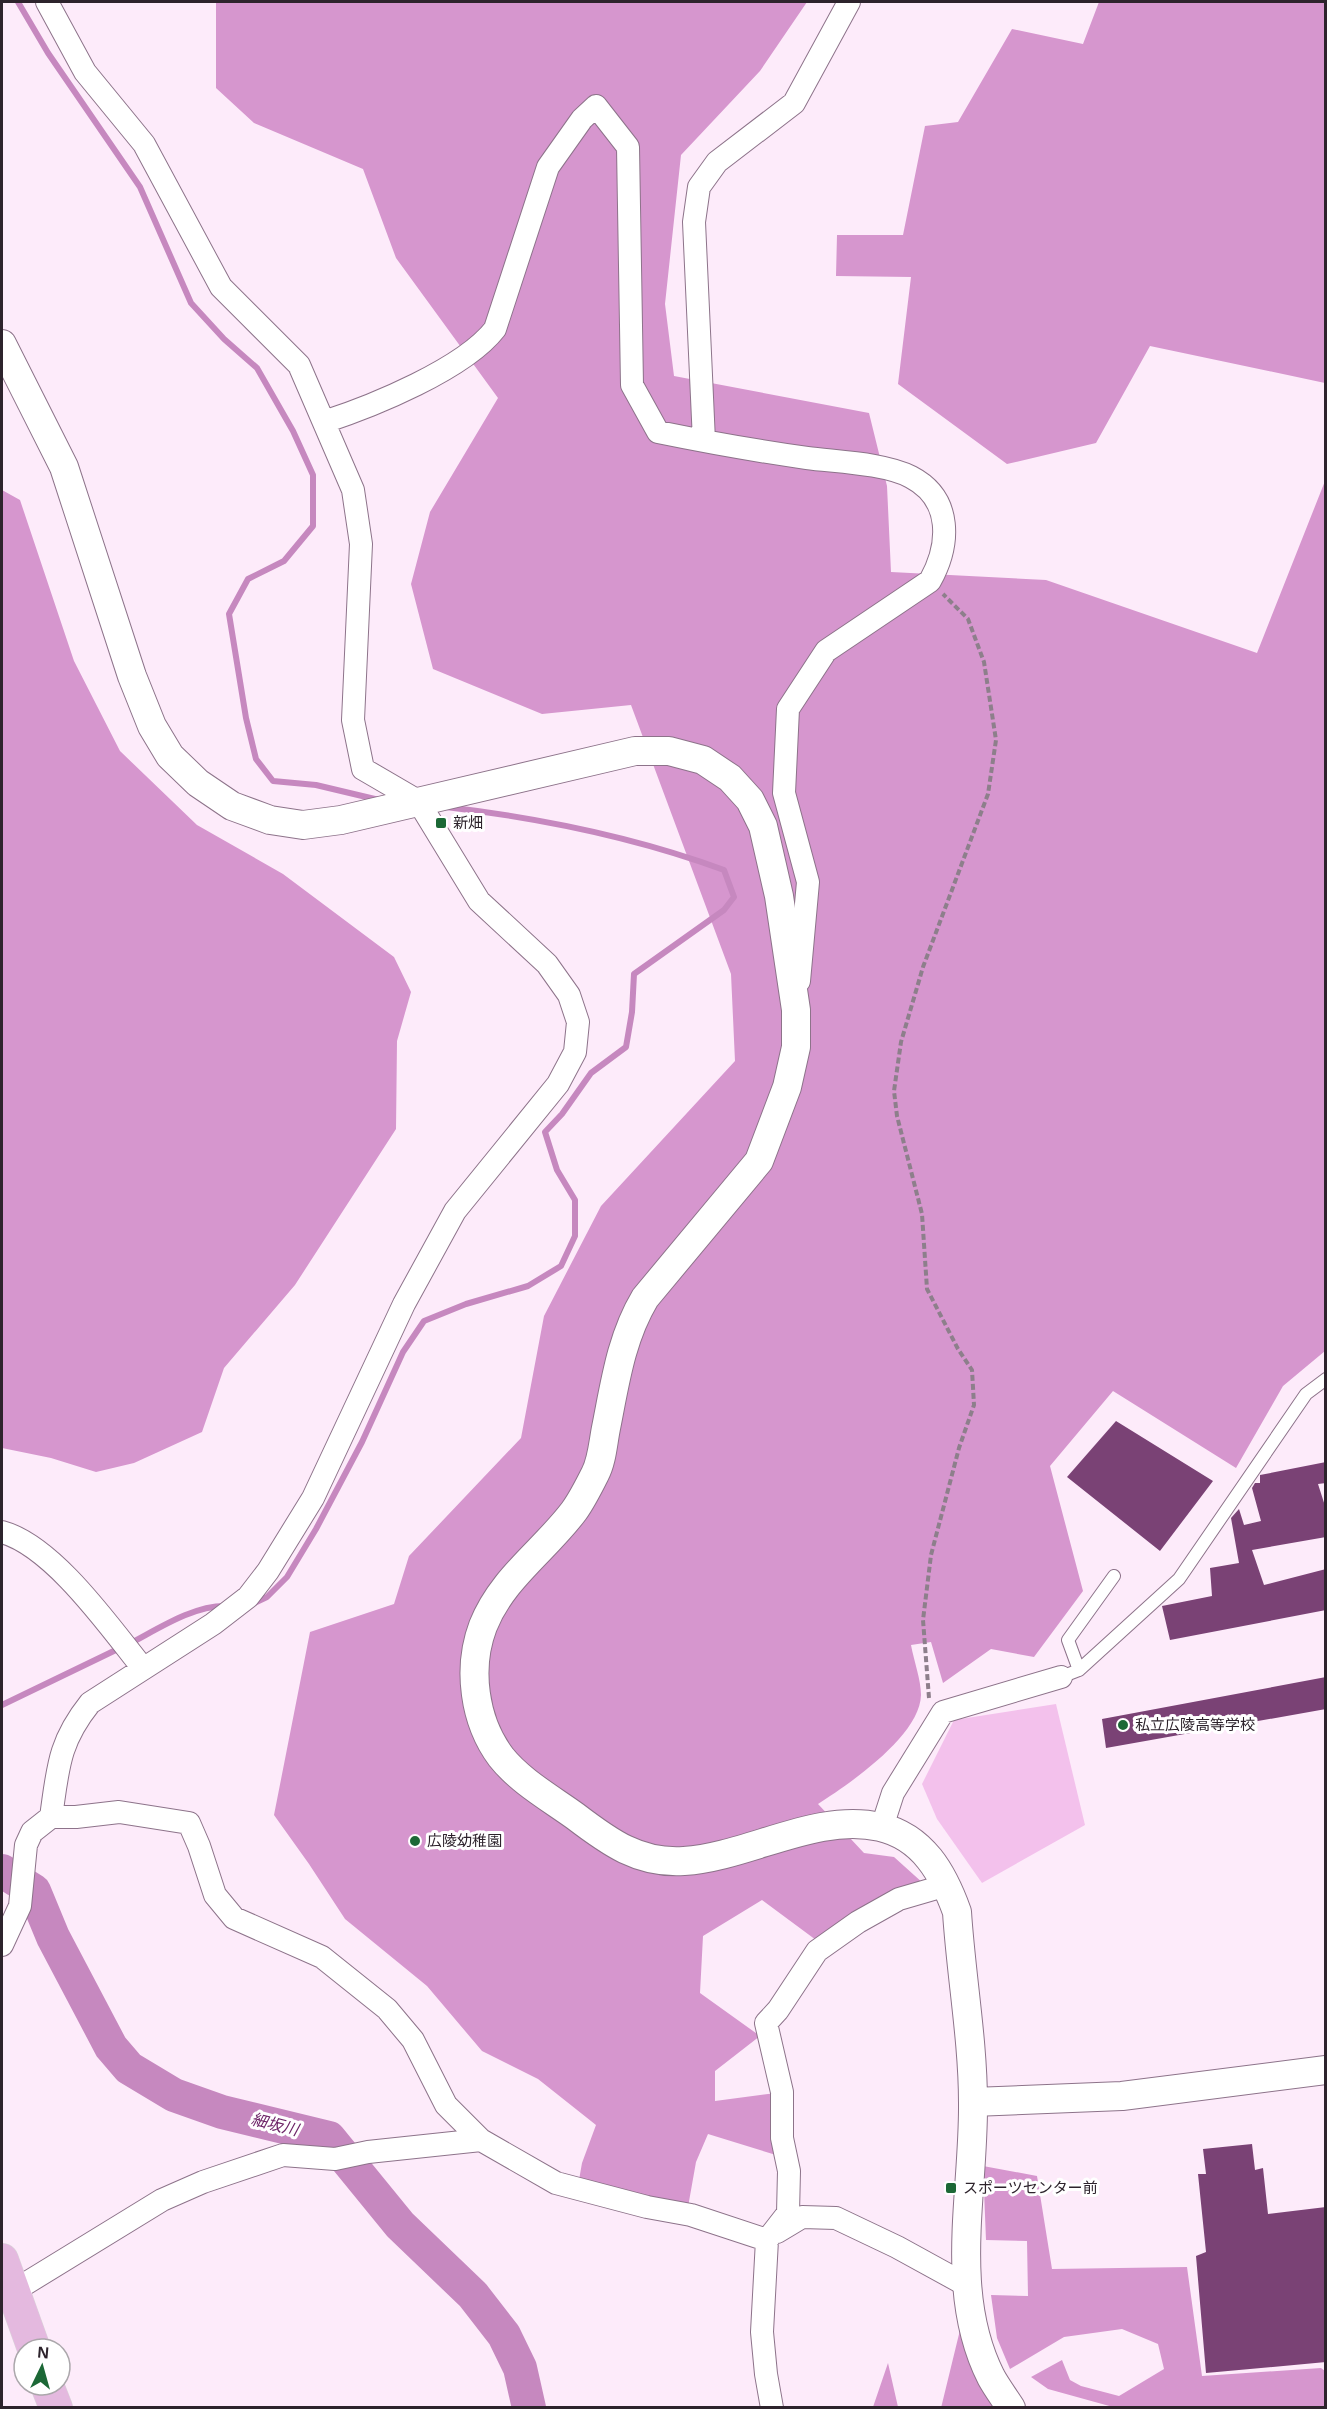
<svg xmlns="http://www.w3.org/2000/svg" width="1327" height="2409" font-family="Helvetica,'Noto Sans JP',sans-serif">
<style>
.green{fill:#f3c1ec}
.forest{fill:#d696ce}
.lines{fill:none;stroke-linecap:round;stroke-linejoin:round}
.stream{stroke:#c688bf;stroke-width:6}
.river{stroke:#c688bf;stroke-width:34}
.building{fill:#7a4275}
.service-casing{stroke:#8d738a;stroke-width:14}
.minor-casing{stroke:#8d738a;stroke-width:24}
.tertiary-casing{stroke:#8d738a;stroke-width:30}
.primary-casing{stroke:#d9d7d9;stroke-width:34}
.path{stroke:#8d7f8b;stroke-width:4;stroke-dasharray:6 3;stroke-linecap:butt}
.service{stroke:#fff;stroke-width:12}
.minor{stroke:#fff;stroke-width:22}
.tertiary{stroke:#fff;stroke-width:28}
.primary{stroke:#e4b9df;stroke-width:33}
.poi-dot{fill:#1c6836;stroke:#fff;stroke-width:2}
.labels{text-anchor:middle;stroke-width:6;stroke-linejoin:round;paint-order:stroke}
.poi-label{font-size:15px;fill:#2d232c;stroke:#fff;text-anchor:start}
.water-label{font-size:16px;font-style:italic;fill:#6c2266;stroke:#fff}
</style>
<rect width="100%" height="100%" fill="#fdebfa"/>
<path class="green" d="M1056,1704L1085,1825L982,1883L937,1819L922,1784L954,1720Z"/>
<path class="forest" d="M216,2H807L760,71L681,155L665,304L674,376L869,413L887,486L891,572L1046,580L1257,653L1325,481V1351L1283,1386L1236,1468L1113,1391L1050,1466L1083,1591L1034,1657L991,1649L943,1683L931,1642L911,1645C914,1661 921,1680 921,1695C920,1736 849,1784 818,1804L864,1853L894,1857L924,1884L816,1940L762,1900L703,1936L700,1993L760,2036L715,2071V2101L776,2093V2155L708,2134L696,2162L688,2207L579,2180L582,2163L596,2125L538,2079L482,2051L427,1986L345,1919L309,1864L274,1815L310,1632L394,1604L409,1556L521,1438L544,1316L601,1206L735,1061L731,974L631,705L542,714L433,669L411,584L430,512L498,398L396,258L363,169L254,123L216,88Z
M1099,2H1325V383L1150,346L1096,443L1007,464L898,384L911,277L836,276L837,235H903L925,126L958,122L1012,29L1083,44Z
M2,490L20,500L74,661L120,751L197,825L283,874L394,957L411,992L397,1041L396,1129L295,1285L224,1368L202,1432L134,1463L96,1472L51,1458L2,1448Z
M983,2166L1037,2176L1052,2269L1187,2267L1202,2376L1321,2368L1325,2371V2407H1113L1048,2389L1031,2377L1062,2360L1070,2380L1081,2386L1119,2396L1164,2369L1158,2344L1122,2329L1064,2337L1010,2369L997,2338L991,2295L1028,2296L1027,2241L986,2240Z
M960,2330L988,2398L993,2407L941,2408Z
M888,2363L898,2407H873Z"/>
<g class="lines">
<path class="stream" d="M18,2L48,53L140,187L191,303L224,339L257,368L293,431L313,475V526L284,561L248,579L229,614L246,718L256,759L273,781L316,785L379,800
M252,1604L267,1597L287,1577L316,1529L362,1442L403,1352L424,1321L466,1304L528,1286L561,1266L575,1236V1200L557,1170L545,1132L562,1114L591,1073L626,1047L632,1012L634,974L724,910L734,897L724,870C634,837 540,818 446,807
M129,1644C158,1629 192,1606 225,1606
M2,1705L120,1648"/>
<path class="river" d="M2,1871L34,1891L53,1937L111,2047L129,2068L174,2095L222,2112L329,2138L400,2225L473,2295L504,2335L520,2368L529,2408"/>
</g>
<path class="building" d="M1116,1421L1213,1481L1160,1551L1067,1477Z
M1326,1462V1483L1318,1484L1326,1509V1537L1252,1550L1264,1585L1326,1569V1610L1170,1640L1162,1606L1212,1596L1210,1568L1239,1563L1231,1518L1239,1509L1244,1525L1261,1521L1252,1488L1255,1483H1260V1475Z
M1326,1677V1709L1106,1748L1102,1719Z
M1252,2144L1255,2170L1263,2168L1268,2214L1326,2207V2362L1206,2373L1196,2256L1206,2252L1198,2174H1206L1203,2149Z"/>
<g class="lines">
<g class="service-casing">
<path id="service" d="M1079,1670L1068,1640L1114,1576
M1061,1677L1079,1670L1179,1579L1306,1394L1326,1379"/>
</g>
<g class="minor-casing">
<path id="minor" d="M47,2L85,72L144,144L221,287L299,365L353,490L361,544L353,720L363,769L418,801L479,901L547,964L569,995L578,1022L575,1052L558,1084L455,1211L404,1304L313,1498L268,1571L248,1597L213,1624L90,1703C58,1743 58,1769 51,1817
M324,422C373,406 464,369 495,329L548,167L582,119L596,106L628,147L632,385L658,432C707,442 757,451 807,458C837,462 884,463 911,477C953,499 950,545 930,581L826,651L788,709L784,793L808,882L799,981
M704,441L694,222L699,187L717,162L794,103L849,2
M2,1532C53,1546 109,1626 142,1667
M882,1827L893,1793L943,1712L1061,1677
M2,1945L20,1906L26,1845L32,1832L51,1817H76L119,1812L189,1823L199,1846L215,1895L234,1918L322,1957L387,2009L413,2040L446,2105L481,2140L556,2183L647,2207L691,2215L767,2240
M777,2232L802,2217L836,2218L897,2247L968,2286
M12,2292L162,2200L203,2182L283,2155L335,2159L368,2152L481,2140
M772,2408L766,2374L762,2332L767,2240L788,2213L789,2171L782,2138V2092L766,2023L778,2010L817,1951L858,1922L899,1899L947,1885"/>
</g>
<g class="tertiary-casing">
<path id="tertiary" d="M2,344L64,467L132,676L152,726L170,756L198,783L232,806L270,820L303,825L341,820L635,751H669L703,760L730,778L750,800L763,826L779,896L796,1010V1047L787,1087L759,1161L645,1298C621,1338 615,1383 606,1428C603,1443 602,1461 595,1474C589,1486 582,1500 574,1511C544,1551 502,1578 483,1626C467,1668 474,1721 501,1757C520,1781 550,1798 575,1816C609,1842 639,1864 684,1861C748,1857 817,1812 880,1827C923,1837 943,1873 957,1912C961,1975 973,2040 973,2103C974,2193 948,2292 991,2377C997,2388 1004,2397 1011,2408
M973,2102L1122,2096L1326,2070"/>
</g>
<g class="primary-casing">
<path id="primary" d="M2,2260L34,2349
M47,2385L56,2408"/>
</g>
<path class="path" d="M929,1698L923,1620L931,1555L959,1448L974,1405L972,1370L958,1349L927,1289L922,1214L897,1116L894,1091L901,1042L923,967L988,794L996,740L984,662L968,619L943,594"/>
<use href="#service" class="service"/>
<use href="#minor" class="minor"/>
<use href="#tertiary" class="tertiary"/>
<use href="#primary" class="primary"/>
</g>
<g class="poi-dot">
<rect x="435" y="817" width="12" height="12" rx="3"/>
<circle cx="1123" cy="1725" r="6"/>
<circle cx="415" cy="1841" r="6"/>
<rect x="945" y="2182" width="12" height="12" rx="3"/>
</g>
<g class="labels">
<g class="poi-label">
<text x="453" y="828">新畑</text>
<text x="1135" y="1730">私立広陵高等学校</text>
<text x="427" y="1846">広陵幼稚園</text>
<text x="963" y="2193">スポーツセンター前</text>
</g>
<g class="water-label">
<text transform="translate(275 2124) rotate(14)" y="6">細坂川</text>
</g>
</g>
<rect width="1327" height="2409" fill="none" stroke="#2d232c" stroke-width="6"/>
<g transform="translate(42 2367) rotate(5)"><circle r="28" fill="#ffffff" stroke="#aba7ab" stroke-width="1.5"/>
<path d="M0-4.5L10 22L0 15L-10 22Z" fill="#1c6836"/>
<text y="-9" font-size="16" font-weight="bold" text-anchor="middle" fill="#2d232c">N</text>
</g>
</svg>
